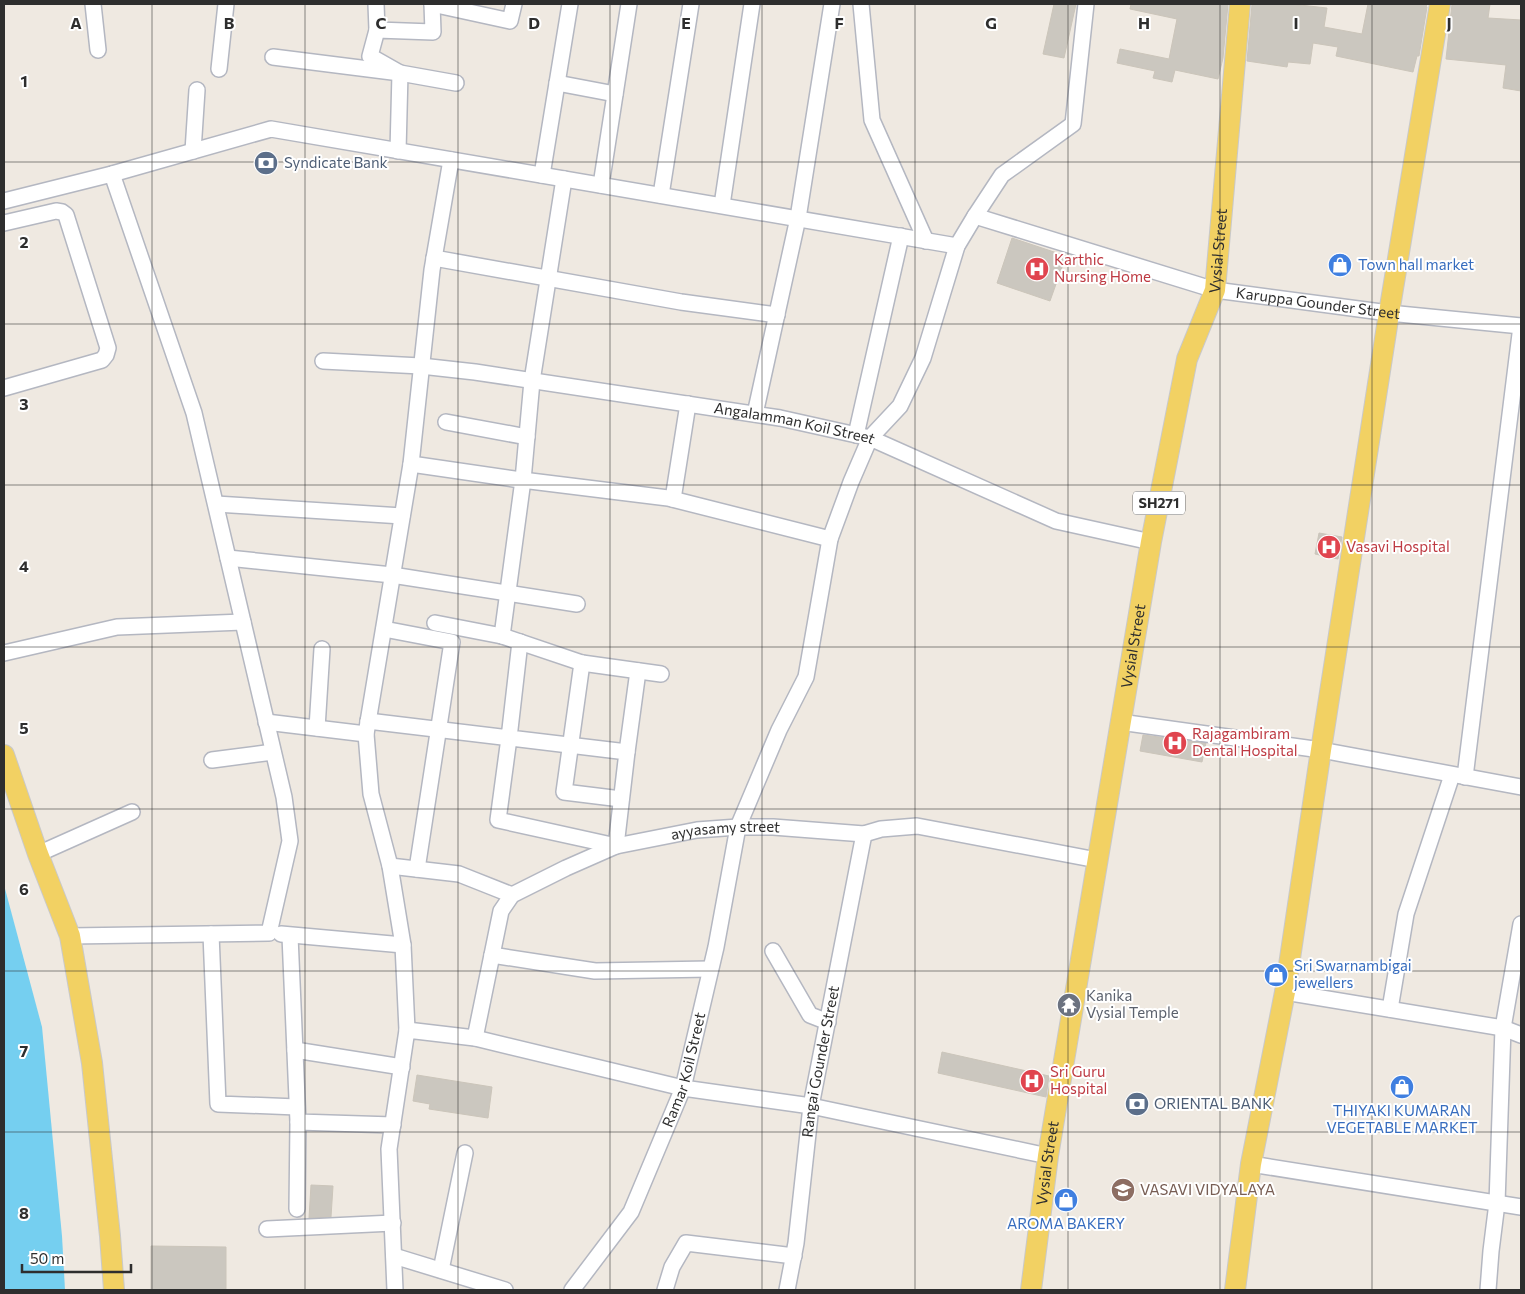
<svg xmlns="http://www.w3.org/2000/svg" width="1525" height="1294" font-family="Commissioner,sans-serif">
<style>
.water{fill:#75cff0}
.building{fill:#cbc7bf;stroke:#cbc5ba}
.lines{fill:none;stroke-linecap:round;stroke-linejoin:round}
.minor-casing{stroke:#b4b7c1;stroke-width:18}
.major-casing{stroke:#c9c9c9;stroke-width:22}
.minor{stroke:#fff;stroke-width:15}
.major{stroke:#f2d163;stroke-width:20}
.grid{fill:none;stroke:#2e2e2e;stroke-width:1;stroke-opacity:0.55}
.labels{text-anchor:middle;stroke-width:4;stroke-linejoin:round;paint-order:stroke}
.shield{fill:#fff;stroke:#6d6d6d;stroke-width:1}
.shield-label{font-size:14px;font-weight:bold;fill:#2e2e2e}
.service-label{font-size:15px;fill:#4e5e75;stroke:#fff;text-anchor:start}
.street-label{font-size:15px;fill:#2e2e2e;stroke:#fff}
.health-label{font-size:15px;fill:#be3a42;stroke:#fff;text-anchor:start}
.shop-label{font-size:15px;fill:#366cbe;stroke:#fff;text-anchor:start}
.worship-label{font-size:15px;fill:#5b616d;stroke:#fff;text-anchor:start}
.education-label{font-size:15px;fill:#785e54;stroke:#fff;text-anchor:start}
.grid-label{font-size:16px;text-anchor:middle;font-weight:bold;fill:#2e2e2e;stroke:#fff;stroke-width:4;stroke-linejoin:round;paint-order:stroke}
</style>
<rect width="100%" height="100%" fill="#efe9e1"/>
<path class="water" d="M4,885L42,1027L62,1236L65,1290H4Z"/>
<path class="building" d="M1054,4H1076L1064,58L1043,54Z
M1131,4H1228L1223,58L1218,79L1175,70L1172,82L1153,78L1155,71L1117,63L1120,49L1169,59L1177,19L1130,9Z
M1252,4H1291L1327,8L1324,27L1362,34L1368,4H1427L1426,7H1427L1419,56H1417L1413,72L1336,56L1338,47L1313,43L1310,64L1288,62L1287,67L1247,61Z
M1452,4H1490L1488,18L1521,20V91L1503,88L1506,65L1446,59Z
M1012,238L1066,256L1050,301L997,283Z
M1319,533L1342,537L1338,559L1315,554Z
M1143,735L1206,743L1202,762L1140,751Z
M942,1052L1049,1076L1046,1097L938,1073Z
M417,1075L492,1087L488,1118L429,1109L430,1104L413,1101Z
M311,1185L333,1186L331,1217L309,1218Z
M151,1246L226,1247V1290H151Z"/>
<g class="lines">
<g class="minor-casing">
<g id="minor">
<path d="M93,4L98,50"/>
<path d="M376,4L377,30"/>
<path d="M432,4L510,21L514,4"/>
<path d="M861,4L872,120L926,241"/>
<path d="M273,57L400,73L456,83"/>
<path d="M219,69L226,4"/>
<path d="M557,83L615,94"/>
<path d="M193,151L197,90"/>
<path d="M398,151L400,73L370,56L377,30L433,32L432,4"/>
<path d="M542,175L570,4"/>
<path d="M601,185L629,4"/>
<path d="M661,195L691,4"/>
<path d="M4,201L112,174L271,129L957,246"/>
<path d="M722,205L752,4"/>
<path id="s1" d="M975,216L1215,290L1389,313L1521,326"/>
<path d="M4,223L56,211L62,212L66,215L108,348L106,355L102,360L4,388"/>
<path d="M434,258L681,302L777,315"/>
<path id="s2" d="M323,361L421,366L475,372L780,418L870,438L1056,521L1151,542"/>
<path d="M755,414L798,218L832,4"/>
<path d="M446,422L527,437"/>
<path d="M856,435L901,236"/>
<path d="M411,464L514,479L668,498L830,539"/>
<path d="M673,499L688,404"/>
<path d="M216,504L402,516"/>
<path d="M228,558L392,575L577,604"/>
<path d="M435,623L502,636L582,663L661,674"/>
<path d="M384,629L452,642L417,869"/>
<path d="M502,636L523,480L532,381L564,179"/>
<path d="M4,653L117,627L243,622"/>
<path d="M582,663L564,792L621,799"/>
<path d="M368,721C454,731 540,742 627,752L616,846L498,820L509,738L520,642"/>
<path d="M266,722L366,734"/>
<path d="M1120,722L1321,750L1521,787"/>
<path d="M317,728L322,649"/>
<path d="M627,752L638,671"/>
<path d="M212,760L273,752"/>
<path d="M1465,777L1521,326"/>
<path d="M38,854L132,812"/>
<path d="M390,866L459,874L512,895"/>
<path d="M211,934L218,1104L297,1107"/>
<path d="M281,934L403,945"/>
<path d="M70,936L269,933L290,841L284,797L194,413L112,174"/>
<path d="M290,936L298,1122L393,1125"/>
<path d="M773,951L810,1015L828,1022"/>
<path d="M492,955L595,971L710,969"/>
<path d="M1285,992L1503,1028L1521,1035"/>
<path d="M1390,1009L1406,914L1452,775"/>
<path d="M407,1030L403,945L390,866L371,794L366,734L411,464L432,270L451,160"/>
<path id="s3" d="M475,1038L501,911L512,895L566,868L616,846L697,830L738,827H773L864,834L881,829L917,826L1097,860"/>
<path d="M295,1050L402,1067"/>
<path d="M1251,1164L1521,1207"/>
<path d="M297,1209L298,1122"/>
<path d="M267,1229L393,1223"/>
<path d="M394,1256L505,1290"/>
<path d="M441,1270L465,1153"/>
<path d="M395,1290L389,1149L407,1030L475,1038L683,1088L811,1106L1048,1156"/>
<path id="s4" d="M572,1290L631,1212L683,1088L716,947L738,827L779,730L806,677L830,539L851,482L870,438L900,406L923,358L957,246L975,216L1002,175L1073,124L1086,4"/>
<path d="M665,1290L672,1267L686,1243L794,1256"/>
<path id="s5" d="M787,1290L796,1243L811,1106L864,834"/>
<path d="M1488,1290L1491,1251L1497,1203L1503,1028L1521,924"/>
</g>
</g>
<g class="major-casing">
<g id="major">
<path d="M4,755L38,854L70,936L92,1063L110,1236L114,1290"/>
<path id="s6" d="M1031,1290L1048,1156L1151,542L1187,359L1215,290L1240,4"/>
<path d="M1235,1290L1251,1164L1285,992L1321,750L1389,313L1440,4"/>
</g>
</g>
<use href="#minor" class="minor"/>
<use href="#major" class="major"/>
</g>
<path class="grid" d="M152,4V1290M305,4V1290M458,4V1290M610,4V1290M762,4V1290M915,4V1290M1068,4V1290M1220,4V1290M1372,4V1290M4,162H1521M4,324H1521M4,485H1521M4,647H1521M4,809H1521M4,971H1521M4,1132H1521"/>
<defs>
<g id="bank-disc" transform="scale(1.25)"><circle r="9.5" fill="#5c6f8a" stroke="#fff"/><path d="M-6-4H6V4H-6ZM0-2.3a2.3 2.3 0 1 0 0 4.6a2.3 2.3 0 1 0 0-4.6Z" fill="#fff"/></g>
<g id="shop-disc" transform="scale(1.25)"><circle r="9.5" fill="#3f7fe0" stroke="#fff"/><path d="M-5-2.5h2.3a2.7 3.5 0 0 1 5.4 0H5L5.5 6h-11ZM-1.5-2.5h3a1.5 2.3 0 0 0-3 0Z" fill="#fff"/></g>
<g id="hospital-disc" transform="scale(1.25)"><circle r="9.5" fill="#e0444e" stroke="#fff"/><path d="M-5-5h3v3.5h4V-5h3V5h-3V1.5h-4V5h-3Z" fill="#fff"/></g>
<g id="temple-disc" transform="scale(1.25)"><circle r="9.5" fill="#6b7280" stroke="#fff"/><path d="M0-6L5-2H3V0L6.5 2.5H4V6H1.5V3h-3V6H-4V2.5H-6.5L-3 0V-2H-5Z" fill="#fff"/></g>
<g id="school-disc" transform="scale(1.25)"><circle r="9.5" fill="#8d6e63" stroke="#fff"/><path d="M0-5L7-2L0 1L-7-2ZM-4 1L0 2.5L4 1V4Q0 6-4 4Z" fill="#fff"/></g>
</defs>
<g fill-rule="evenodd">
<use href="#bank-disc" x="266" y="163"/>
<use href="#shop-disc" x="1340" y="265"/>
<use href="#hospital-disc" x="1037" y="269"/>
<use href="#hospital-disc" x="1329" y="547"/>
<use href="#hospital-disc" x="1175" y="743"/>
<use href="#shop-disc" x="1276" y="975"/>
<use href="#temple-disc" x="1069" y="1005"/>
<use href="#hospital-disc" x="1032" y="1081"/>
<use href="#shop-disc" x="1402" y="1087"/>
<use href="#bank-disc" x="1137" y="1104"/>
<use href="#school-disc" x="1123" y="1190"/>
<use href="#shop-disc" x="1066" y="1200"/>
</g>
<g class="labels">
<rect class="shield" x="1133" y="491.5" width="52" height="23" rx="4"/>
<g class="shield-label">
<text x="1159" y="508">SH271</text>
</g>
<g class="service-label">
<text x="284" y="168">Syndicate Bank</text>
<text x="1154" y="1109">ORIENTAL BANK</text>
</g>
<g class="street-label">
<text dy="5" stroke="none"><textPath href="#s6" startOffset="1058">Vysial Street</textPath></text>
<text dy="5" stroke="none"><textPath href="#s1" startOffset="355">Karuppa Gounder Street</textPath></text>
<text dy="5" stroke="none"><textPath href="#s2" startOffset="476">Angalamman Koil Street</textPath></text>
<text dy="5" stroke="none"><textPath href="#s6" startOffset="652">Vysial Street</textPath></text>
<text dy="5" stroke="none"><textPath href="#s3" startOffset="375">ayyasamy street</textPath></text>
<text dy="5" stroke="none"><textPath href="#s5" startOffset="231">Rangai Gounder Street</textPath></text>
<text dy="5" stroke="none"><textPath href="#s4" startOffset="250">Ramar Koil Street</textPath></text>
<text dy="5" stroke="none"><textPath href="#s6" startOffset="128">Vysial Street</textPath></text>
</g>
<g class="health-label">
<text x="1054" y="265">Karthic<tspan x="1054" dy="17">Nursing Home</tspan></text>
<text x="1346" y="552">Vasavi Hospital</text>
<text x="1192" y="739">Rajagambiram<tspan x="1192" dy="17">Dental Hospital</tspan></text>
<text x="1050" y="1077">Sri Guru<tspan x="1050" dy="17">Hospital</tspan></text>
</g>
<g class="shop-label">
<text x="1358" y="270">Town hall market</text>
<text x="1294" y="971">Sri Swarnambigai<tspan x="1294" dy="17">jewellers</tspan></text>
<text x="1402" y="1116" text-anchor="middle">THIYAKI KUMARAN<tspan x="1402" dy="17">VEGETABLE MARKET</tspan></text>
<text x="1066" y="1229" text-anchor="middle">AROMA BAKERY</text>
</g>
<g class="worship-label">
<text x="1086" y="1001">Kanika<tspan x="1086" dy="17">Vysial Temple</tspan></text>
</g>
<g class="education-label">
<text x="1140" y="1195">VASAVI VIDYALAYA</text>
</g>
</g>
<g class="grid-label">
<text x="76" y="29">A</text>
<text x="229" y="29">B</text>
<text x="381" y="29">C</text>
<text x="534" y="29">D</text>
<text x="686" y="29">E</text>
<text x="839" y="29">F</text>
<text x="991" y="29">G</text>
<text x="1144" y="29">H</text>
<text x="1296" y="29">I</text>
<text x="1449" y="29">J</text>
<text x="24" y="87">1</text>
<text x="24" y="248">2</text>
<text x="24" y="410">3</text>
<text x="24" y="572">4</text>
<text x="24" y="734">5</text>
<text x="24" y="895">6</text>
<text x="24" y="1057">7</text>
<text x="24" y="1219">8</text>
</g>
<rect width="1525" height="1294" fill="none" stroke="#2e2e2e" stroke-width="10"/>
<path d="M22 1264v8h109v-8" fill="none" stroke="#2e2e2e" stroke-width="2.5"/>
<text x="30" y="1264" font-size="15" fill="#2e2e2e" stroke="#ffffff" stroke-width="4" paint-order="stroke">50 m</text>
</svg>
